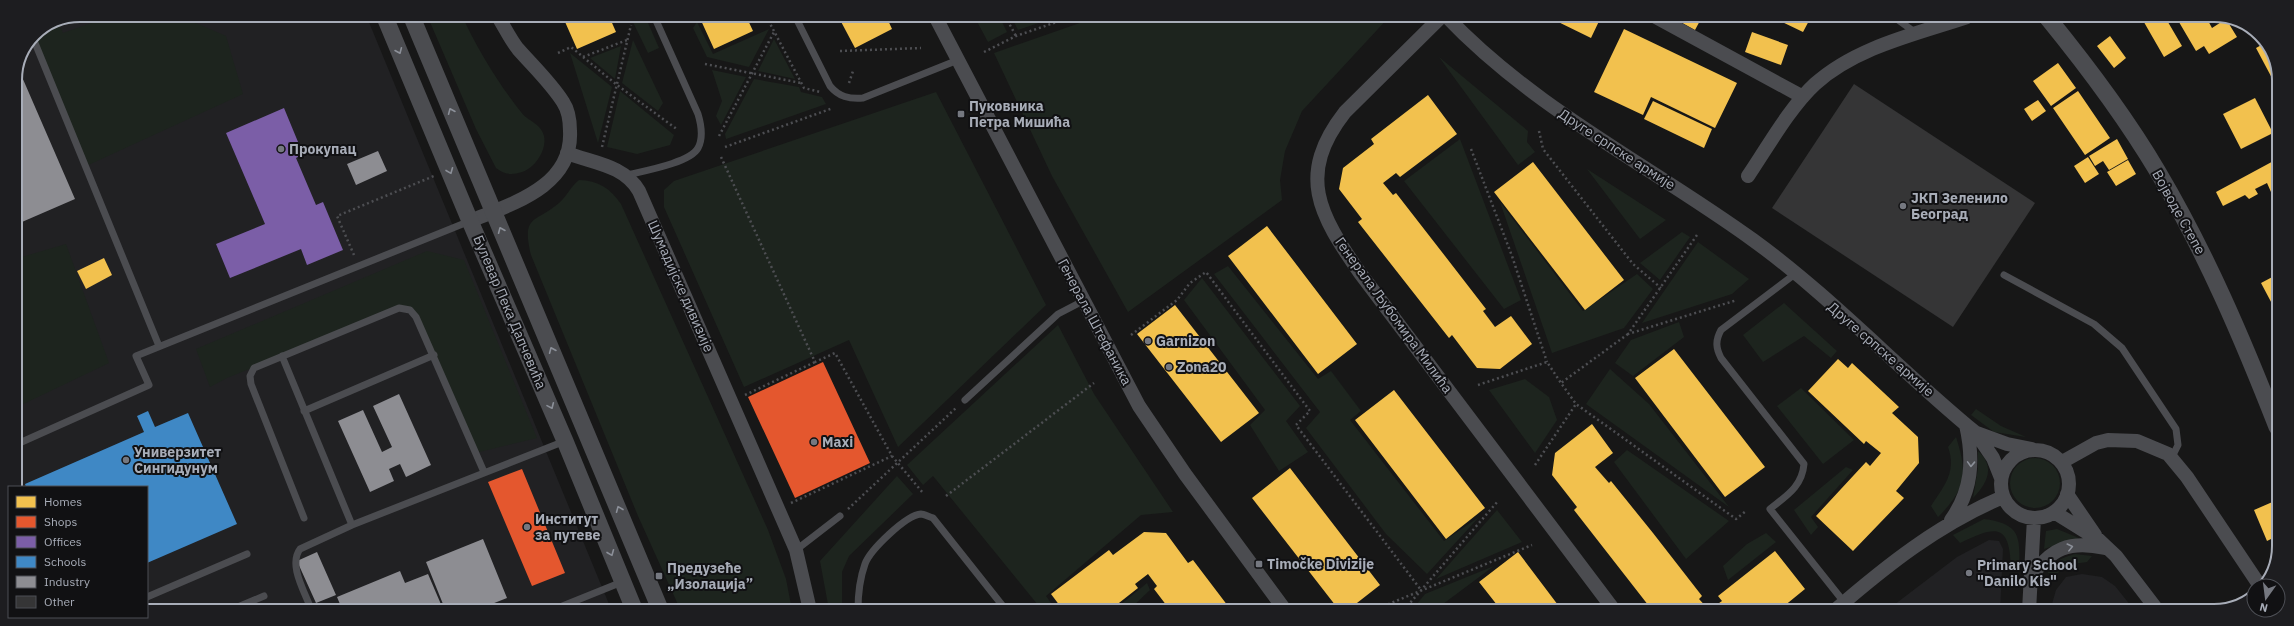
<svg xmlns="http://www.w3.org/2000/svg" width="2294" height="626" font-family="'IBM Plex Sans',sans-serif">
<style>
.built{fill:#212123}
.green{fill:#1d241e}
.homes{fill:#f2c14e}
.shops{fill:#e4572e}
.offices{fill:#7b5ea7}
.schools{fill:#3f88c5}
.industry{fill:#8d8d92}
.building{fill:#353536}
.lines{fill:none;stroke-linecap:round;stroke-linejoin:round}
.path{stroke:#4d4e52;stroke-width:2.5;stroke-dasharray:2 3;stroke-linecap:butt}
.service{stroke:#4b4c50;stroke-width:7}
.minor{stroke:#4b4c50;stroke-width:14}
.tertiary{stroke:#4b4c50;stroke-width:17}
.oneway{stroke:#8c9099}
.poi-dot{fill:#757880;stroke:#111113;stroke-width:1.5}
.labels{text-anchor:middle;stroke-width:4;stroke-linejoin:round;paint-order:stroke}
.poi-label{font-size:14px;font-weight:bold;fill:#a8adb8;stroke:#111113;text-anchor:start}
.street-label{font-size:14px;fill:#a8adb8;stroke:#111113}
.rim{fill:none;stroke:#a8adb8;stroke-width:2}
</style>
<rect width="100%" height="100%" fill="#171717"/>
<path class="built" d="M80,15H366L611,609H147V487H15V80L34,34Z
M1989,540L1999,541L2003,549L2000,611H1886L1957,557Z
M2082,574L2102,577L2115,586L2135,611H2050L2056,590L2066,577Z"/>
<path class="green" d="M114,15H177L226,36L243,94L84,167L33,38L34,34L59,24L63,33Z
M427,15H462C475,46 500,86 521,112C527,121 541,123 544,136C547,150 535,168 522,172C512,175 505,175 496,168L476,129Z
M630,16H645L659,48L648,53Z
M974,16H999L1007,32L988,42Z
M1011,16H1059L1018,30Z
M1100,16H1390L1302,111L1285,151L1280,180L1282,200L1128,312L1052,176L994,53Z
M697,22L713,54L769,29L749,67L707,57L693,28Z
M774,39L795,79L758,71Z
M633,40L663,103L658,111L622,83Z
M621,46L615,79L590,58Z
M570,53L612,87L598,143Z
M1439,57L1528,131L1527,142L1535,152L1518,165Z
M712,70L746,77L721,125L716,116L722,101Z
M754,79L799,87L801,92L822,97L826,104L726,139L725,134Z
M620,91L674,135L670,145L637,154L607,147Z
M936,92L1046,305L898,447L849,340L744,387L664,207V190L674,181Z
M1460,139L1521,300L1504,309L1404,181Z
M1587,169L1666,220L1640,239Z
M579,180C598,180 611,189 621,204L768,530L786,579L792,610L680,609L638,516L531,255C521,214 536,223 559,203C567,196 571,186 579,180Z
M1500,202L1583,311L1637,274L1653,289L1624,328L1552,353Z
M1682,232L1690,237L1660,280L1640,263Z
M1698,242L1749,279L1732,294L1642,323Z
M66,244L109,363L15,408V259Z
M427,251L464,260L537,438L475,453L416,317L399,308L227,378L210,387L196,349Z
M1228,266L1318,379L1331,371L1361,411L1350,420L1444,541L1479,517L1427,574L1386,534L1306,428L1320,412L1214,274Z
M1202,278L1300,406L1286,421L1308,452L1279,471L1250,425L1265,410L1184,300Z
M1784,303L1837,351L1831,358L1804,336L1763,362L1743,335Z
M1679,322L1684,337L1633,376L1615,363L1631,340Z
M1058,325L1094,394L1173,512L1141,515L1046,596L1056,610H1042L933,476L923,485L907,465Z
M1610,369L1649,404L1729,507L1586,404Z
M1525,379L1549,397L1557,420L1535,453L1489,390Z
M1801,388L1854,440L1823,464L1777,406Z
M1976,409L2001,426L2026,437L1994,432L1971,415Z
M1956,437C1968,474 1966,489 1938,517L1931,506C1944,486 1957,472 1948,447Z
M1627,450L1729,521L1686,559L1614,462Z
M1978,451C1996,467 1987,484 1973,498L1978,469Z
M2010 483a25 25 0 1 1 50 0a25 25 0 1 1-50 0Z
M1846,467L1853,470L1811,517L1818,527L1811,535L1794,510Z
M897,476L913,494L849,556L842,572V610H829L820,561Z
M1497,510L1522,542L1436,579Z
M1984,519C2022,524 2020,538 2019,571L2011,570C2010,522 1996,526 1960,543L1953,535Z
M2057,529L2079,538L2044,549L2046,531Z
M1766,533L1776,542L1728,580L1723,566L1747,544Z
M2075,554L2092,556L2087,562L2072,564L2056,574L2048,573C2051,561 2065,557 2075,554Z
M1494,566L1435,610H1412L1425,594Z
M1147,583L1150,590L1129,610H1114Z"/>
<path class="homes" d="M562,15L609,16L616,32L577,49Z
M699,16H746L753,31L714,49Z
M838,16H886L892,29L855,48Z
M1546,16L1601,17L1591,38Z
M1679,17H1702L1695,30L1677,20Z
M1772,17H1811L1803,32Z
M2141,17H2165L2182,46L2164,57Z
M2176,17H2206L2212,28L2226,19L2237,37L2209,54L2204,46L2196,51Z
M1624,29L1737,83L1715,128L1651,97L1643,115L1594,92Z
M2251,30L2263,37L2264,41L2259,44Z
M1752,32L1788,45L1781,65L1745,52Z
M2110,36L2126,58L2114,68L2097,46Z
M2265,43L2279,76L2273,80L2256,48Z
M2058,63L2076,88L2051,106L2033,81Z
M2078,91L2110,138L2085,155L2053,108Z
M1428,95L1457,134L1400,177L1396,173L1383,183L1393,195L1396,193L1445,256L1486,309L1483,311L1495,327L1511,316L1532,344L1500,369L1477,368L1452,335L1449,338L1358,222L1362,219L1339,189L1343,168L1374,144L1371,139Z
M2255,98L2273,133L2241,149L2223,114Z
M2038,100L2046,111L2032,121L2024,109Z
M1653,101L1712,129L1704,148L1644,119Z
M2117,139L2128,159L2109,170L2103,161L2095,166L2089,156Z
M2088,157L2099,174L2085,183L2074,166Z
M2279,158L2278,188L2271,192L2267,183L2255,189L2258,194L2249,199L2245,195L2223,206L2216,192Z
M2128,160L2136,174L2116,186L2107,172Z
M1533,162L1624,280L1585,310L1494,192Z
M1267,226L1357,344L1318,374L1228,256Z
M104,258L112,275L86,289L77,271Z
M2278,274V315L2261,283Z
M1175,305L1259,413L1221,442L1137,334Z
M1674,349L1765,467L1725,497L1635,378Z
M1838,359L1848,368L1852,363L1899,407L1892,413L1918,437L1919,463L1896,491L1904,498L1853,551L1816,516L1866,462L1870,466L1881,453L1866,441L1864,444L1808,391Z
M1394,390L1485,508L1446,539L1355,420Z
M1592,424L1613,453L1595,467L1609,483L1611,481L1653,533L1702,596L1699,599L1709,610H1652L1574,510L1577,507L1552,475L1555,453Z
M1290,468L1380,585L1348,610H1339L1252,498Z
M2277,500V536L2267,541L2254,510Z
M1144,532L1166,533L1188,563L1193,560L1231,610H1170L1154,589L1157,586L1148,574L1135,584L1138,588L1110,610H1063L1051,594L1109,550L1113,555Z
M1775,551L1805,589L1778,611L1709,610L1722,601L1718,596Z
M1518,552L1561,609L1562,610H1501L1479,582Z"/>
<path class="shops" d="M233,15H251L235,21Z
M823,362L870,463L795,498L748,397Z
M522,469L565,573L532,586L488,482Z"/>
<path class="offices" d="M284,108L303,154L296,158L316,205L323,202L343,250L307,265L301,249L230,278L216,244L265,224L226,133Z"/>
<path class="schools" d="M148,411L155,427L188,413L237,524L147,563V487H26L25,484L144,432L137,416Z"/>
<path class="industry" d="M19,70L75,199L15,225V80Z
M378,151L387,171L356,185L347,164Z
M399,394L431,465L406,477L400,464L389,469L394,481L370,492L338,421L363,410L382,452L392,447L373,406Z
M483,539L507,598L479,609H445L426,562Z
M317,552L336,595L316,603L297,561Z
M400,571L405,583L428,574L443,609H342L337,597Z"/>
<path class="building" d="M1854,84L2035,203L1953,327L1772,208Z"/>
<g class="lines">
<path class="path" d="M766,16L804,88L820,92
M1005,16L1016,36
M840,51L921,48
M984,52L1016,36L1074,16
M558,53L571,47L617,85L678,130
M583,57L627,40
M705,64L801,83
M849,83L853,71
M1539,131L1543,149L1633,264L1661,288
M719,136L774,32
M602,147L631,25
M725,147L833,108
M1471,149L1512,256L1547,362
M721,157L815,362L835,353L892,456L923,493
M1697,235L1628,334L1737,300
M354,255L337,216L434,176
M1628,334L1561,383L1576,404L1736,519L1746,511
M1131,335L1177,300L1190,283L1206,272L1310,411L1296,425L1421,590
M1478,385L1547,362L1561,383
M745,395L815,362
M1535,465L1576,404
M946,496L1094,383
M791,503L892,456
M848,509L957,407
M1374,610L1532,545
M1404,610L1498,501"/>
<path class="service" d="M795,16L830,86C839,97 849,99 863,98L958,60
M1894,17L1916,33
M33,38L159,346
M627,175C643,171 690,163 698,148C704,137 701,124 698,114L654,16
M1795,274L1721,330C1715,341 1716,348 1721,358L1804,464C1802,487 1786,496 1770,509L1844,602
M2004,275L2094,324L2122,348L2176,429L2178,445L2172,457
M282,356L352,525
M965,400L1058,314L1083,301
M304,411L434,355
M15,445L149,385L136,356L470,221
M304,518L251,384L250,376L254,368L399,308L410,310L416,317L484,472
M796,550L840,516
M147,597L247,554
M233,609L264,596
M311,609C305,592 288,565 300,549L352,525L565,441
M555,609L622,582
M858,610C858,595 860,578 865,564C870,550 906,515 921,514C924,514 929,517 933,518L1006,610"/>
<path class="minor" d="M935,16L1139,406L1185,474L1285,610
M1442,16L1345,112C1296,175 1319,214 1360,273L1614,610
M1446,16C1534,109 1651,166 1753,240C1833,298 1900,371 1976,433L1993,458L2001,478
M1656,17L1803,97
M567,153C593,163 624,165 639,191L796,550L810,610
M1748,176C1767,148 1790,107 1815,84C1856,47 1916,34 1967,17
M470,221C511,204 573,187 570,131C570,121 569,111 563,102C551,83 533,66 518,49C510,39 504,26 497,15
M1977,433L2007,444L2032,449
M2001 484a34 34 0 1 1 68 0a34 34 0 1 1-68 0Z
M2062,462L2096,443L2108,440L2137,441L2168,454L2187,477L2260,586
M2067,494L2095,535
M2054,512L2099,540L2116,556L2158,611
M1951,520C1972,491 1974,460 1966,425
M2030,579C2050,548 2070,540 2105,548
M1834,611C1887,565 1939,524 2003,497
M2029,611L2034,518"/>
<path class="tertiary" d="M384,15L470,221L565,441L634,609
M411,15L660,609
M2047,17C2087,66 2126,118 2158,172C2206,253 2243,340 2277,427"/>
</g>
<defs><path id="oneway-chevron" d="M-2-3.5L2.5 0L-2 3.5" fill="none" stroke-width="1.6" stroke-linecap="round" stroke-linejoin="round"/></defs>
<g class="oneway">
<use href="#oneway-chevron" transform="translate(399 51) rotate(67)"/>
<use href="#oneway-chevron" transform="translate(451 111) rotate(-113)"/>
<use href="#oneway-chevron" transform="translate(450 171) rotate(68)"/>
<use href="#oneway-chevron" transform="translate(501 230) rotate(-113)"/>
<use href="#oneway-chevron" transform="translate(552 350) rotate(-113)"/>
<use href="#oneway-chevron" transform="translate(551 406) rotate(66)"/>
<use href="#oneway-chevron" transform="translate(1971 464) rotate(92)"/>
<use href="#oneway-chevron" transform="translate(619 509) rotate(-112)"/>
<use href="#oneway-chevron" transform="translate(2070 547) rotate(-14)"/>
<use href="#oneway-chevron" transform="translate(611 553) rotate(68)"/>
</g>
<g class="poi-dot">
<rect x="957" y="110" width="8" height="8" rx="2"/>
<circle cx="281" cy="149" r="4"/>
<circle cx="1903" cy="206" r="4"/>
<circle cx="1148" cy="341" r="4"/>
<circle cx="1169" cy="367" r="4"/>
<circle cx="814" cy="442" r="4"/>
<circle cx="126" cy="460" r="4"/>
<circle cx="527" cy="527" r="4"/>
<rect x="1255" y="560" width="8" height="8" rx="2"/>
<circle cx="1969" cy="573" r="4"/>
<rect x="655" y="572" width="8" height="8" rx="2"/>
</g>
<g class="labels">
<g class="poi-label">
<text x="969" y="111">Пуковника<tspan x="969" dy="16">Петра Мишића</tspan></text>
<text x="289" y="154">Прокупац</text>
<text x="1911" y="203">ЈКП Зеленило<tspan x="1911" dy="16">Београд</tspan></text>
<text x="1156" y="346">Garnizon</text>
<text x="1177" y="372">Zona20</text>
<text x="822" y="447">Maxi</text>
<text x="134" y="457">Универзитет<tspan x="134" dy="16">Сингидунум</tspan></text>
<text x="535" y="524">Институт<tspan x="535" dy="16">за путеве</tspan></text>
<text x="1267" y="569">Timočke Divizije</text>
<text x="1977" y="570">Primary School<tspan x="1977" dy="16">"Danilo Kis"</tspan></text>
<text x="667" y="573">Предузеће<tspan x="667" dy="16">„Изолација”</tspan></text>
</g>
<g class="street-label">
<text transform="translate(1617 149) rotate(33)" y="5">Друге српске армије</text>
<text transform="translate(2179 212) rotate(61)" y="5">Војводе Степе</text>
<text transform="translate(681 286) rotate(66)" y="5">Шумадијске дивизије</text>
<text transform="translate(510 312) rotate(67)" y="5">Булевар Пека Дапчевића</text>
<text transform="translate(1394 315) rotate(54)" y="5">Генерала Љубомира Милића</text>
<text transform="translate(1095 322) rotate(62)" y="5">Генерала Штефаника</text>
<text transform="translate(1881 349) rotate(41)" y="5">Друге српске армије</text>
</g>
</g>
<path d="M0 0H2294V626H0ZM80 22H2214A58 58 0 0 1 2272 80V546A58 58 0 0 1 2214 604H80A58 58 0 0 1 22 546V80A58 58 0 0 1 80 22Z" fill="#1d1d20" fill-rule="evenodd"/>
<path class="rim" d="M80 22H2214A58 58 0 0 1 2272 80V546A58 58 0 0 1 2214 604H80A58 58 0 0 1 22 546V80A58 58 0 0 1 80 22Z"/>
<rect x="8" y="486" width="140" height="132" fill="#111113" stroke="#4d4f55"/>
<rect x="16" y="496" width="20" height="12" fill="#f2c14e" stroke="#4d4f55"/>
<text x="44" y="506" font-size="12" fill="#a8adb8">Homes</text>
<rect x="16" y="516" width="20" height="12" fill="#e4572e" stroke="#4d4f55"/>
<text x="44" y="526" font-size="12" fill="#a8adb8">Shops</text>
<rect x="16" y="536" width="20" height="12" fill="#7b5ea7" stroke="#4d4f55"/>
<text x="44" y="546" font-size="12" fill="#a8adb8">Offices</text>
<rect x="16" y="556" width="20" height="12" fill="#3f88c5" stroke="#4d4f55"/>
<text x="44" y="566" font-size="12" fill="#a8adb8">Schools</text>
<rect x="16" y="576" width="20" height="12" fill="#8d8d92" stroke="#4d4f55"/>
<text x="44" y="586" font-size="12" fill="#a8adb8">Industry</text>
<rect x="16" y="596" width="20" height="12" fill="#353536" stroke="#4d4f55"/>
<text x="44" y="606" font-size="12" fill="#a8adb8">Other</text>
<g transform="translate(2266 598) rotate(194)"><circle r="19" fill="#111113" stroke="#4d4f55"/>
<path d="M0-3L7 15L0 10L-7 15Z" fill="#757880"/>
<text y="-6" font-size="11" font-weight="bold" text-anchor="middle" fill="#a8adb8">N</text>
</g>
</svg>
